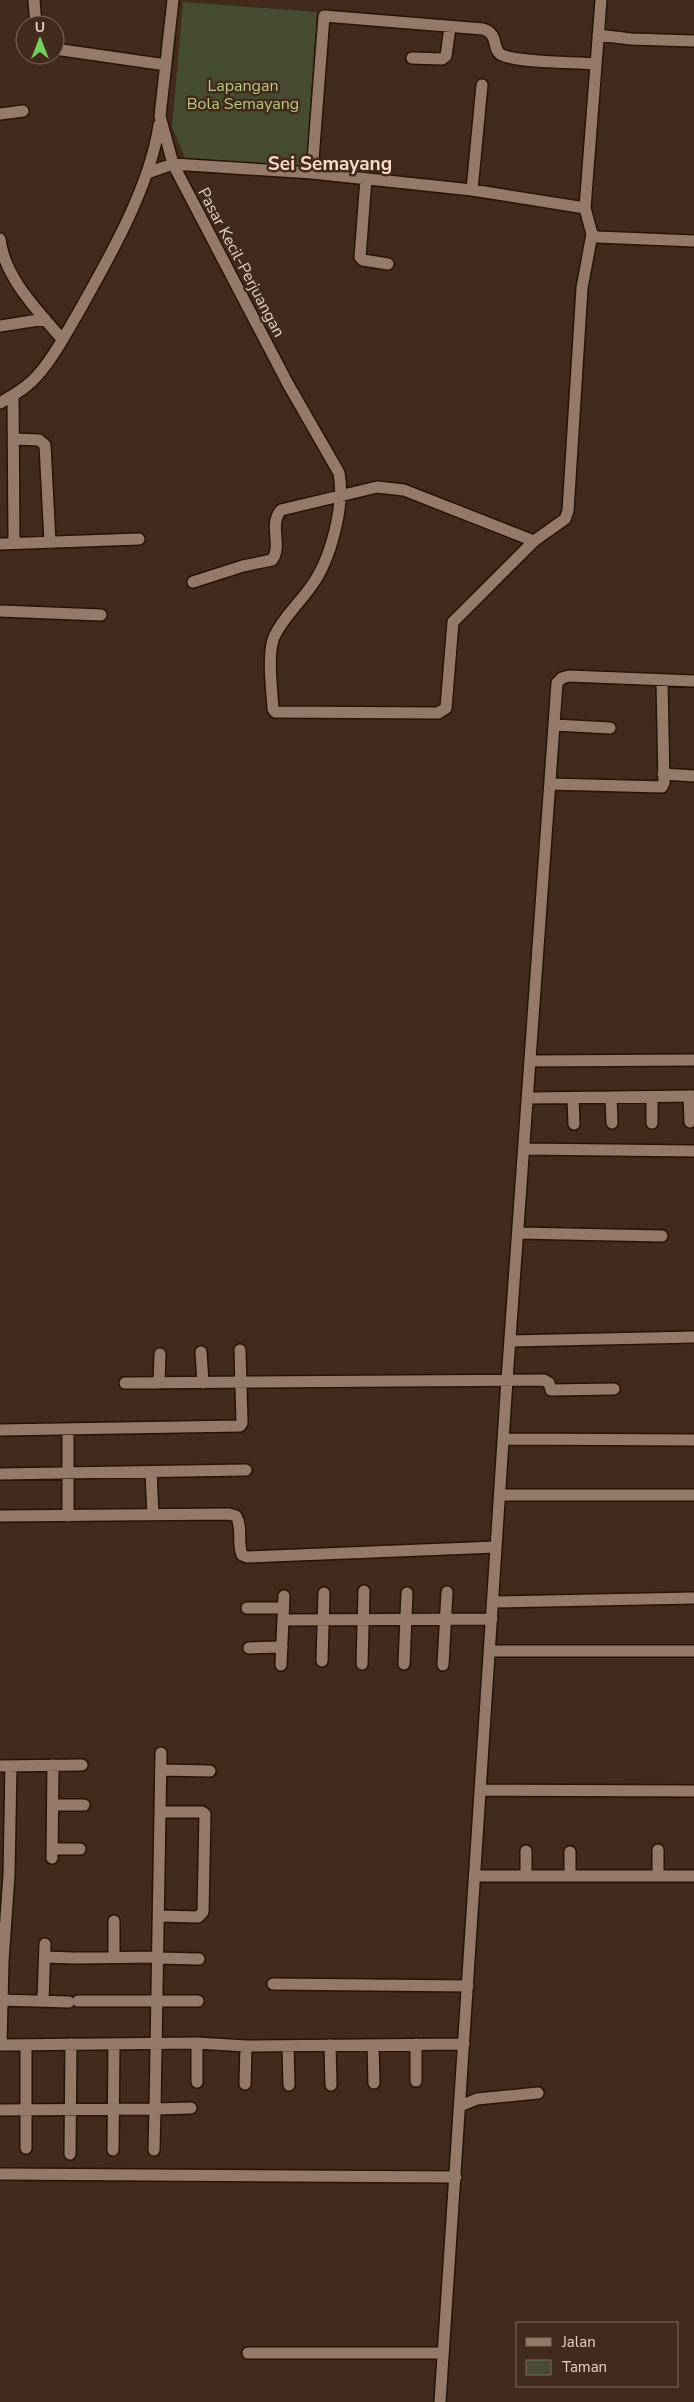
<svg xmlns="http://www.w3.org/2000/svg" width="694" height="2402" font-family="'Nunito Sans',sans-serif">
<style>
.green{fill:#454c32}
.lines{fill:none;stroke-linecap:round;stroke-linejoin:round}
.minor-casing{stroke:#281305;stroke-width:14}
.minor{stroke:#957a69;stroke-width:11}
.labels{text-anchor:middle;stroke-width:5;stroke-linejoin:round;paint-order:stroke}
.park-label{font-size:16px;fill:#b7c982;stroke:#422b1c}
.street-label{font-size:16px;fill:#e0d1c8;stroke:#422b1c}
.quarter-label{font-size:19px;font-weight:bold;fill:#f8dac7;stroke:#422b1c}
</style>
<rect width="100%" height="100%" fill="#422b1c"/>
<path class="green" d="M183,2L317,12L306,167L186,160L172,127Z"/>
<g class="lines">
<g class="minor-casing">
<path id="minor" d="M34,0L36,25
M173,0L160,116L173,164L288,384L339,473C345,504 331,559 312,585C300,603 283,617 274,637C267,654 272,691 273,709L275,712L438,713L446,708L453,622L534,541L565,519L568,511L582,288L592,234L585,208L601,0
M598,35L631,39L694,41
M55,49L166,65
M412,58L442,59L446,56L450,27
M0,114L23,111
M147,173L173,164L312,173L472,190L585,208
M312,173L324,16L483,29C500,34 491,50 502,55C520,63 574,62 596,64
M366,179L360,257L363,260L388,264
M472,190L482,85
M592,234L597,237L694,241
M0,239C4,277 38,311 62,339
M0,326L45,319
M13,395L14,543
M0,403C13,395 27,388 37,376C53,358 66,334 78,313C109,258 150,187 159,125
M14,439L39,440L45,445L50,542
M0,544L139,539
M193,582L243,566L272,560C283,546 268,525 281,510L377,487L404,490L534,541
M0,611L101,615
M554,725L610,728
M663,774L694,776
M550,784L662,787L664,783L662,680
M530,1061L694,1060
M689,1096L690,1122
M611,1097L612,1123
M652,1097V1123
M528,1098L694,1096
M573,1098L574,1124
M524,1149L694,1151
M518,1233L662,1236
M510,1341L694,1337
M201,1352L203,1383
M125,1383L544,1380L549,1383L551,1390L614,1389
M159,1383L160,1354
M0,1430L240,1426L242,1423L240,1350
M68,1430V1516
M503,1439L694,1440
M151,1472L153,1515
M0,1474L246,1470
M500,1495H694
M0,1516L229,1514L236,1516C243,1528 237,1543 242,1555L247,1557L496,1547
M493,1602L694,1598
M247,1608H283
M283,1620L492,1619
M249,1648L282,1647
M490,1651H694
M322,1661L324,1593
M362,1664L364,1591
M404,1664L407,1593
M281,1665L284,1596
M443,1665L447,1592
M0,1766L82,1765
M161,1770L210,1771
M481,1790L694,1791
M53,1805H84
M52,1849H80
M658,1850V1876
M526,1851V1876
M52,1858L53,1765
M475,1876H694
M570,1876V1852
M159,1916L198,1917L203,1912L205,1814L202,1812H161
M114,1921V1957
M45,1957L72,1958
M75,1958L159,1957
M159,1958L199,1959
M273,1984L468,1986
M0,2000L69,2002
M43,2001L45,1944
M78,2001H198
M197,2043V2082
M416,2044V2081
M0,2045L197,2043L246,2046L464,2044
M1,2045L3,1961L9,1875L11,1766
M26,2045V2148
M330,2045L331,2085
M373,2045L374,2083
M288,2046L289,2085
M245,2084L246,2046
M460,2106L477,2099L538,2093
M0,2110L155,2109L161,1753
M113,2150L114,2044
M154,2150L155,2109L191,2108
M70,2154L71,2044
M0,2174L456,2177
M248,2353H442
M440,2402L507,1380L557,683L562,678L569,676L694,681"/>
</g>
<use href="#minor" class="minor"/>
</g>
<g class="labels">
<g class="park-label">
<text x="243" y="91">Lapangan<tspan x="243" dy="18">Bola Semayang</tspan></text>
</g>
<g class="street-label">
<text transform="translate(242 262) rotate(62)" y="6">Pasar Kecil-Perjuangan</text>
</g>
<g class="quarter-label">
<text x="330" y="170">Sei Semayang</text>
</g>
</g>
<rect x="516" y="2322" width="162" height="65" fill="#422b1c" stroke="#816d61"/>
<rect x="526" y="2338" width="25" height="8" fill="#957a69" stroke="#816d61"/>
<text x="562" y="2347" font-size="15" fill="#e0d1c8">Jalan</text>
<rect x="526" y="2360" width="25" height="15" fill="#454c32" stroke="#816d61"/>
<text x="562" y="2372" font-size="15" fill="#e0d1c8">Taman</text>
<g transform="translate(40 40)"><circle r="24" fill="#422b1c" stroke="#816d61"/>
<path d="M0-4L9 19L0 12L-9 19Z" fill="#72d25d"/>
<text y="-8" font-size="14" font-weight="bold" text-anchor="middle" fill="#e0d1c8">U</text>
</g>
</svg>
